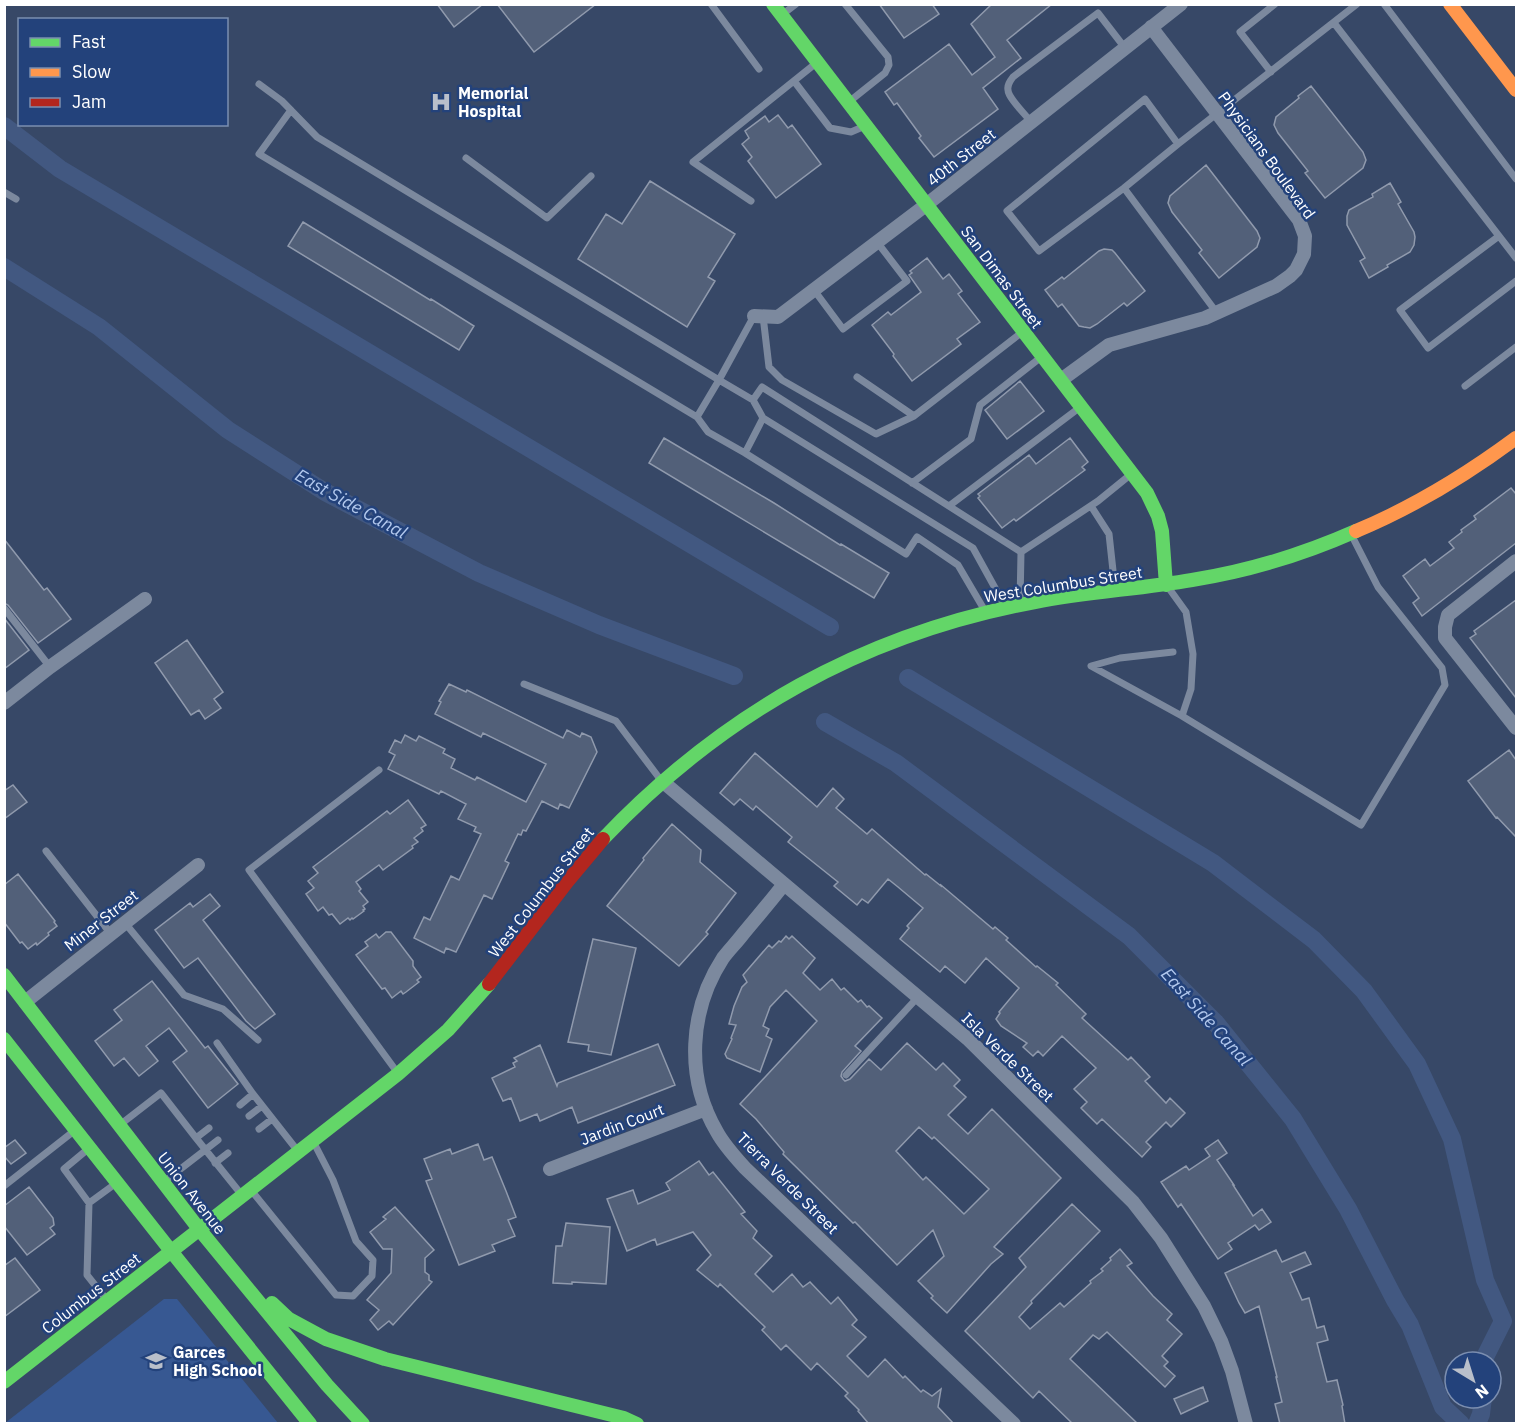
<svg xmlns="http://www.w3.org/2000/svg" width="1521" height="1428" font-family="'IBM Plex Sans',sans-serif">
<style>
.green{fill:#375892}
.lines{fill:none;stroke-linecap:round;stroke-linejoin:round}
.canal{stroke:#425881;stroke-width:18}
.building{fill:#526079;stroke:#909aad;stroke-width:1.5;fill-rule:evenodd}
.lane{stroke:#7c899e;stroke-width:7}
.street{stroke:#7c899e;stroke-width:14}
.fast{stroke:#63d668;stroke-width:14}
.slow{stroke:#ff974d;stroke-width:14}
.jam{stroke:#b3261e;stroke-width:14}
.labels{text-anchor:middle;stroke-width:5;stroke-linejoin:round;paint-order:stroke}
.poi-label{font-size:16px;font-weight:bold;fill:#fff;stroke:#23427b;text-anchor:start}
.street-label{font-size:16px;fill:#fff;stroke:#23427b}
.water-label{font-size:18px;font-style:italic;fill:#b2c8ed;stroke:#23427b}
</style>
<rect width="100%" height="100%" fill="#374867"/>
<path class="green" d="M164,1299H177L278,1423H5Z"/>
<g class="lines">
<path class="canal" d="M4,126L60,169L830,627
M4,267L99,327L228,430L325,492L479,573L599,625L734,676
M908,678L1213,863L1314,940L1364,991L1417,1064L1452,1139L1485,1280L1503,1321
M825,722L896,763L1129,936L1215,1022L1293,1119L1348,1209L1395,1300L1410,1325L1443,1407L1461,1424
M1485,1362V1357L1503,1321
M1477,1424L1481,1414L1483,1398"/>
</g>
<path class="building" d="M437,4H483L454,27Z
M497,4H596L534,52Z
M879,4H932L939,14L904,38Z
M992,4H1052L1007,40L1021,58L983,88L998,109L934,157L919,138L921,136L897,103L894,105L885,92L949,44L972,75L995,57L971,24Z
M1311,86L1363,152L1366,160L1363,168L1325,198L1305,173L1308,171L1278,133L1274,125L1276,117L1299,98L1298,96Z
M778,115L788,128L792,125L821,164L776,198L748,161L752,157L742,144L749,138L745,131L765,116L769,122Z
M1206,165L1257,231L1260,238L1257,247L1219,278L1199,253L1202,250L1172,212L1168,203L1170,196Z
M650,181L735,234L708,277L715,281L687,327L578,259L606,214L622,224Z
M1390,183L1401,202L1398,204L1414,232L1415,237L1414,245L1410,252L1387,265L1388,267L1369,278L1360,261L1365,258L1347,225V216L1349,210L1373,197L1372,194Z
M303,222L430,300L431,299L474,326L459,350L288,246Z
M1104,249L1112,250L1115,253L1145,291L1127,306L1124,303L1097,324L1090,328L1084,327L1079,326L1062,304L1058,307L1045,290L1062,277L1064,279L1099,251Z
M927,258L943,279L949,274L962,291L958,294L980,322L957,339L961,344L912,381L893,356L894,354L872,325L888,312L891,315L921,292L909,275L912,273L910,271Z
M1020,381L1044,411L1007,439L985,410Z
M664,438L774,503L840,545L841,544L889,573L874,598L649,463Z
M1070,438L1088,462L1082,467L1085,470L1016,521L1014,519L1002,528L978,498L980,496L978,494L1029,455L1036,464Z
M1511,488L1516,494V543L1422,616L1413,603L1419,598L1403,576L1425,559L1430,566L1454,548L1449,542L1462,532L1461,530L1476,519L1474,516Z
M4,539L44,590L47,588L71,619L38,643L8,605L4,603Z
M1516,600V698L1470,638L1476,634L1474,631Z
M4,618L29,650L4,669Z
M187,640L223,692L214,699L221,708L205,719L199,710L191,715L155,663Z
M449,684L466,692L467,690L563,738L567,730L580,737L582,733L591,737L597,752L569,808L560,804L558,809L542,801L526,831L523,830L521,835L518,834L505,861L509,863L492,899L484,895L456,952L446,948L444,953L414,938L424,917L430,920L451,876L459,880L481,834L474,831L476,827L458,819L466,804L441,791L439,794L388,769L395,755L389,752L395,740L401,743L405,735L416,741L419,736L445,749L443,753L455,759L451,768L475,780L477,777L526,802L546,764L483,733L481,737L435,714L441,702L439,701Z
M1509,750L1516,760V837L1497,817L1496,818L1468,781Z
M755,753L817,807L833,788L844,799L836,808L867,834L872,829L925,875L926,874L941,886V885L993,929L995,927L1008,938L1006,940L1036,967L1037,966L1058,983L1056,985L1086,1014L1082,1018L1128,1060L1131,1057L1150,1077L1145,1081L1166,1103L1170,1098L1185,1113L1171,1127L1166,1122L1146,1142L1151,1147L1142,1157L1102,1119L1097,1124L1081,1108L1087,1102L1074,1089L1096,1068L1062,1036L1043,1056L1038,1051L1033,1056L1023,1047L1027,1043L1001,1026L996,1019L1000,1013L999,1012L1019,988L986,958L965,983L945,966L940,972L900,939L909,928L907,926L923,908L898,887L888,879L868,903L862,899L857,905L834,886L838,882L788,842L792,837L756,806L753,810L740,799L734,805L720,793Z
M13,785L27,802L4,819V791Z
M408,800L426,825L421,828L423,831L414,838L418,842L412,846L413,848L383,870L379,865L356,882L361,889L359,891L368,902L363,906L365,909L363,910L364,911L353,919L352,918L350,920L348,918L340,924L332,914L329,915L323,907L318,911L306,894L314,888L308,881L318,873L313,867L387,811L390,814Z
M672,824L701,850L700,862L736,893L706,932L708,934L679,966L607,906L644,860L643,858Z
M18,874L55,921L54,922L57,926L48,933L49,935L37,945L36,943L28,949L22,942L20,943L4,922V885Z
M210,894L220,906L203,920L275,1014L255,1029L246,1021L198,958L184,968L155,930L190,903L193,907Z
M386,932H391L413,961V966L421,977L417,980L419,982L406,992L403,994L401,991L392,998L385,988L382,989L356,955L368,946L365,942L376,934L379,938Z
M786,936L789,939L792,936L815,958L803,973L820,990L832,979L841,990L844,988L858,1002L861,1000L867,1007L869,1006L882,1018L855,1046L861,1051L842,1072L841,1076L843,1079L845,1081L850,1079L869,1059L881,1070L907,1043L936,1070L943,1063L960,1080L954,1086L966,1097L948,1115L968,1134L992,1109L1061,1178L994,1247L1003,1254L991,1264L947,1313L931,1298L933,1296L918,1281L944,1256L933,1230L897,1265L855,1222L853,1223L783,1154L784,1152L756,1119L740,1104L817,1021L786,990L770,1007L763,1026L769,1029L766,1036L772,1039L760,1072L727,1058L725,1054L732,1039L731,1038L736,1025L729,1024L734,1006L742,987L747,982L743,975L769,945L772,948L779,941L781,942ZM919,1127L932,1139L934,1137L989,1189L964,1214L926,1177L923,1180L896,1151Z
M593,939L636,948L611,1055L588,1051L589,1045L568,1042Z
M152,981L205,1048L208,1046L238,1084L208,1108L173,1062L187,1051L169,1028L146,1046L158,1061L139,1076L124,1058L114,1066L95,1041L122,1020L114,1010Z
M658,1044L675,1085L578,1123L572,1107L540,1121L537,1114L520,1121L511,1098L503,1101L492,1078L515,1067L513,1063L517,1061L514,1058L540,1045L557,1086L558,1083Z
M15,1140L26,1153L11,1164L4,1156V1148Z
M1218,1140L1227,1153L1217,1160L1234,1185H1233L1253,1216L1262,1209L1271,1222L1259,1230L1255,1225L1228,1243L1232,1249L1218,1259L1181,1204L1178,1207L1161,1182L1186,1166L1189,1170L1210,1156L1205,1149Z
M478,1144L484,1160L492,1157L506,1191L516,1217L508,1220L515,1236L492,1245L495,1251L459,1265L426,1181L432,1179L424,1159L450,1149L452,1154Z
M699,1161L709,1175L713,1172L745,1212L741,1214L757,1231L753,1238L772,1256L755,1274L773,1292L792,1274L803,1287L810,1282L831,1304L838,1297L857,1320L852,1325L866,1337L847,1356L868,1377L885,1359L903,1378L905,1376L921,1392L923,1390L932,1396L941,1389L938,1407L954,1424H869L858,1411L859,1410L845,1396L848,1393L817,1363L811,1370L786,1345L781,1350L762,1330L765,1327L720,1284L718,1287L697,1270L711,1255L693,1232L657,1245L655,1239L627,1251L607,1199L633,1190L638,1204L670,1190L666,1183Z
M29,1187L53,1218L54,1225L50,1228L55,1234L27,1255L4,1226V1206Z
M1072,1204L1100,1231L1031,1301L1032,1303L1019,1317L1030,1329L1060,1303L1064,1307L1091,1283L1090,1281L1103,1271L1101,1269L1111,1260L1110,1258L1120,1249L1132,1263L1127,1266L1153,1296L1172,1314L1167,1320L1182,1334L1162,1356L1168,1362L1164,1366L1175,1376L1165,1387L1107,1332L1099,1339L1093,1335L1070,1359L1138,1424H1073L1039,1391L1033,1398L965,1331L1026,1267L1019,1258Z
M395,1207L434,1250L425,1258V1272L429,1275V1280L432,1282L393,1325L389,1321L378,1330L370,1320L379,1310L367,1300L391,1273L392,1249H383L370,1232L386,1219L383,1217Z
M566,1223L610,1227L606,1284L572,1282V1284L553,1283L556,1246H562Z
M1276,1250L1282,1262L1305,1252L1311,1264L1290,1273L1302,1300L1309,1298L1317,1328L1324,1326L1328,1340L1317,1343L1327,1382L1337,1380L1343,1405L1342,1406L1345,1424H1280L1275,1404L1282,1402L1276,1377H1277L1259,1306L1245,1313L1239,1303L1225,1273Z
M15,1258L40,1290L4,1317V1266Z
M1203,1387L1208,1401L1181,1414L1174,1399Z"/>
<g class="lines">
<path class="lane" d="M711,4L759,69
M845,4L888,57L889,65L885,73L850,101
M1384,4L1516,179
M783,14L796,4
M1334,23L1516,258
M1271,72L1240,32L1275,4
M794,81L830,128L851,132L865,126
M259,84L282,101L317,137L719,380L697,417L259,154L291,110
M1145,99L1178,144L1124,188L1039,251L1007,211Z
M1031,122C1026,115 1008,98 1008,90C1007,85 1010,81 1013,77L1098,13L1125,48
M1178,144L1357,4
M466,158L547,218L591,176
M1124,188L1217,313
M4,192L16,199
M751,201L693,162L815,64
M1499,236L1400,310L1428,348L1516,281
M814,290L843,329L907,281L877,242
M754,316L719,380L753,400L762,387L1021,552L1098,501L1130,475
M763,316L769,367L782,380L876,434L914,416L1021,333
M857,377L914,416
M1465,386L1516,347
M753,400L763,418L973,548L1005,606
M697,417L708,432L745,453
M763,418L745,453L906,554L917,537L958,565L985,611
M912,483L971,439L980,405L1040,358
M949,506L1079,408
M1091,506L1109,534L1115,589
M1168,587L1186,612L1193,654L1191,689L1182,716L1361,825L1445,685L1442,668L1378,587L1352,536
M1020,603L1021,552
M4,608L50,667
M1173,652L1120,658L1091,666L1182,716
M524,684L616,721L660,779
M379,770L249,870L397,1072
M46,851L111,934
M125,923L184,995L223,1009L258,1040
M217,1043L253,1094L297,1150
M846,1075L918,997
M240,1105L253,1094
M249,1116L262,1106
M121,1124L161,1093L196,1138
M209,1128L196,1138L241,1194
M259,1129L272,1119
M88,1149L64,1169L89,1203L115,1184
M215,1163L228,1153
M165,1181L218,1140
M4,1186L74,1131
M251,1190L336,1295L353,1296L372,1276L373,1260L356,1241L333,1180L314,1143
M89,1203L87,1275L106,1299"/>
<path class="street" d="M754,316L778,317L926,205L1181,4
M1061,380L1109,345L1205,318L1276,286L1290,276L1296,270L1304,254L1305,236L1299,220L1151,27
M1516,561L1448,615L1445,627V638L1516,728
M4,703L50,667L145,599
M662,781L969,1040L1133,1202L1161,1238L1204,1306L1221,1341L1232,1371L1246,1424
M784,884C771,901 757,917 743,934C737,942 729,950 723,958C689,1010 685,1078 717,1132C724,1145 735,1157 745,1168L1014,1424
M25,1002L198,865
M550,1169L706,1109"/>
<path class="fast" d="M773,4L1147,493L1158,516L1162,531L1166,585
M603,839C723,713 863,634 1035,602C1087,592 1140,589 1192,580C1249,571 1304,554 1356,531
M4,975L199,1229L327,1385L363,1424
M4,1039L171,1251L310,1424
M272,1303L289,1319L326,1339L385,1359L624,1418L637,1424
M4,1382L398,1074L448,1030L489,984"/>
<path class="slow" d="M1450,4L1516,90
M1356,531C1414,507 1466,475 1516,438"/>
<path class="jam" d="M489,984L567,882L603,839"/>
</g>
<defs>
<g id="hospital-bare" transform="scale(1.62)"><path d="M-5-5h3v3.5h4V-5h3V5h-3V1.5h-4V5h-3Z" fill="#b9bfca" stroke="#23427b" stroke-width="2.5" paint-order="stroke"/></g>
<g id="school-bare" transform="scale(1.62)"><path d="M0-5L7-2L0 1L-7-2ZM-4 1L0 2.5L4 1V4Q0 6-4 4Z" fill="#b9bfca" stroke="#23427b" stroke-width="2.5" paint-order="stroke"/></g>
</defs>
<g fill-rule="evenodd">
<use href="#hospital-bare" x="441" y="102"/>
<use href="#school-bare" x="156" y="1361"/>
</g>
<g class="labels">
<g class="poi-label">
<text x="458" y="99">Memorial<tspan x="458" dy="18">Hospital</tspan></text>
<text x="173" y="1358">Garces<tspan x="173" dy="18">High School</tspan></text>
</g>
<g class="street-label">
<text transform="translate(1267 155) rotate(54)" y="6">Physicians Boulevard</text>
<text transform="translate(961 157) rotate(-38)" y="6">40th Street</text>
<text transform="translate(1002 277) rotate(53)" y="6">San Dimas Street</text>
<text transform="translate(1063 584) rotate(-9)" y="6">West Columbus Street</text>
<text transform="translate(541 892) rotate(-52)" y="6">West Columbus Street</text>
<text transform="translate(101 920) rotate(-38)" y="6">Miner Street</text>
<text transform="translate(1008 1057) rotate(44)" y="6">Isla Verde Street</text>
<text transform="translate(622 1124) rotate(-21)" y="6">Jardin Court</text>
<text transform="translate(788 1183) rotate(45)" y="6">Tierra Verde Street</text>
<text transform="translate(192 1193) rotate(52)" y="6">Union Avenue</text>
<text transform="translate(91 1293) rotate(-38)" y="6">Columbus Street</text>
</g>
<g class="water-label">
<text transform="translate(351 504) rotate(29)" y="6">East Side Canal</text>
<text transform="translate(1206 1017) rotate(48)" y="6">East Side Canal</text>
</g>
</g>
<rect width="1521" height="1428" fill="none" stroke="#ffffff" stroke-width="12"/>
<rect x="18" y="18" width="210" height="108" fill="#23427b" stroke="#7b8eb0" stroke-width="1.5"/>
<rect x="30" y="38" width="30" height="9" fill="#63d668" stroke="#7b8eb0" stroke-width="1.5"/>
<text x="72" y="48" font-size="18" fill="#ffffff">Fast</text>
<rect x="30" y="68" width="30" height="9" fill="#ff974d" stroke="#7b8eb0" stroke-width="1.5"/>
<text x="72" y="78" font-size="18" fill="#ffffff">Slow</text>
<rect x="30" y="98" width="30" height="9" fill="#b3261e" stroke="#7b8eb0" stroke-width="1.5"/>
<text x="72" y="108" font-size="18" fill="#ffffff">Jam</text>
<g transform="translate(1473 1380) rotate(142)"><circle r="28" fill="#23427b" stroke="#7b8eb0" stroke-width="1.5"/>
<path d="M0-4.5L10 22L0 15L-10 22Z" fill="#b9bfca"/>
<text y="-9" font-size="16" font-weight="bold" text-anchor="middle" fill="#ffffff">N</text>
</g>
</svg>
